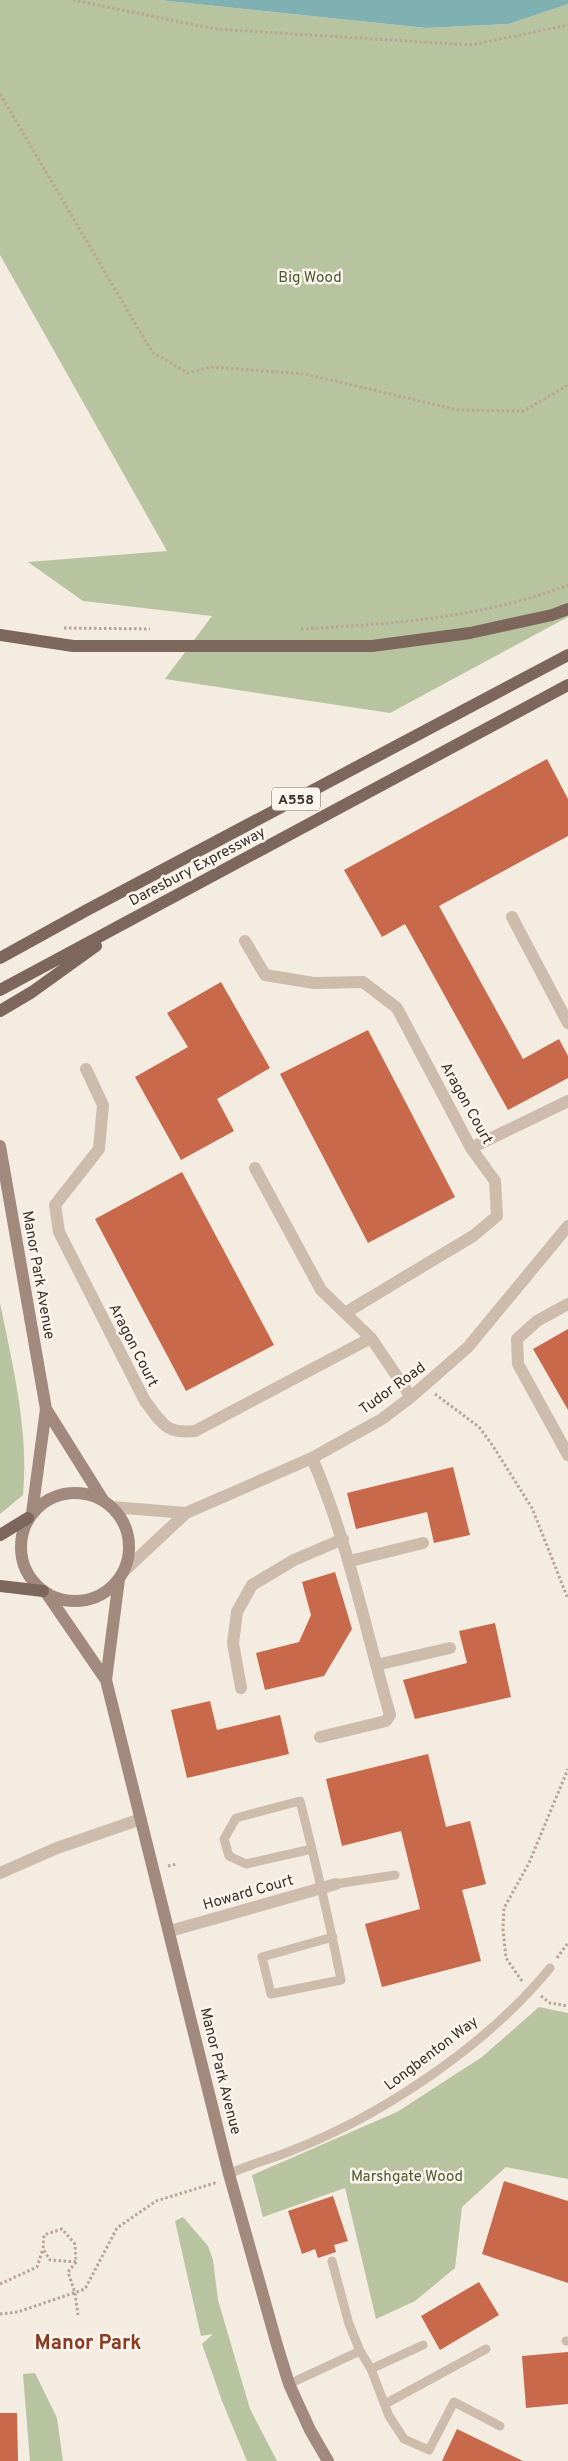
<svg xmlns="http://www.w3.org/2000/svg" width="568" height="2461" font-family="Overpass,sans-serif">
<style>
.green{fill:#b8c4a0}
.water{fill:#7fb0b2}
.building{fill:#c8694b}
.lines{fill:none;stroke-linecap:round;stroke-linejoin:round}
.path{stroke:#b9a596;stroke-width:3;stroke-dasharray:2.5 2.5;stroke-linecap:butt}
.lane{stroke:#cdbbac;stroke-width:9}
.street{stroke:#cdbbac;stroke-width:12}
.secondary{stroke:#a18a7d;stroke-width:12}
.primary{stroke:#7d675c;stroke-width:12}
.labels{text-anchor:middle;stroke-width:5;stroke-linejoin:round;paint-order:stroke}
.shield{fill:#fbf5ee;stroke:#756b66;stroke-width:1}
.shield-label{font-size:14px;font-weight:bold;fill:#3b302b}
.park-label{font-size:15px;fill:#4a5a2e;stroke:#fbf5ee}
.street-label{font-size:15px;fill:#3b302b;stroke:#fbf5ee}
.district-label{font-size:20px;font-weight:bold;fill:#8c3b22;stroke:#fbf5ee}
</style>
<rect width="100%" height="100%" fill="#f4ebe1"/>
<path class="green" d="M0,0H159L426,28L509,24L568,4V617L390,713L165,679L212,616L83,601L28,562L167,551L0,255Z
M0,1303C13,1367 29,1430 23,1495L0,1514Z
M539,2007L568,2013V2179L506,2167L462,2207L455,2268L415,2301L376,2319L345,2188L263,2217L252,2175L397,2112L482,2057Z
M183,2217L208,2246L213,2260L218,2300L250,2409L277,2461H247L222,2401L202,2344L213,2334L201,2336L175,2221Z
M35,2373L57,2418L63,2461H30L23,2374Z"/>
<path class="water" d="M159,0H568V4L509,24L426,28Z"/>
<path class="building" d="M547,759L568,799V836L439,906L523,1059L559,1039L568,1056V1078L508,1110L405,924L382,937L344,870Z
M221,982L270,1068L217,1099L234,1131L181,1160L135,1077L188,1047L167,1013Z
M368,1030L455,1197L368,1243L280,1074Z
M182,1172L274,1345L186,1391L95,1219Z
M568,1329V1410L533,1349Z
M453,1467L470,1535L434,1543L427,1512L356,1529L347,1493Z
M335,1572L352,1629L324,1676L265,1690L256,1653L299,1642L311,1615L302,1582Z
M495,1623L511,1697L415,1719L403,1680L467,1663L459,1631Z
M210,1701L217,1730L280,1715L289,1754L187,1778L171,1710Z
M428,1754L446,1827L470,1821L486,1884L462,1890L481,1961L382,1987L365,1924L420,1909L401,1831L342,1846L326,1779Z
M504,2181L568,2201V2283L482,2254Z
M333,2196L348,2241L334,2245L336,2252L318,2258L315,2249L302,2254L288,2211Z
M479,2282L499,2315L440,2350L421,2316Z
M568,2352V2404L526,2408L522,2356Z
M0,2413H17L18,2461H0Z
M457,2429L523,2461H442Z"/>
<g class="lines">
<path class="path" d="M73,0L215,29L471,45L568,25
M0,94L152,352L188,373L211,367L305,374L458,410L524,411L568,385
M64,628L150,629
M301,629C391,624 483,618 568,585
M435,1394L479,1427L491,1443L532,1508L568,1599
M168,1866L177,1864
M557,1958L568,1943
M522,1981L506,1958L503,1929L504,1908L529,1863L568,1769
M541,1996L550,2003L568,2006
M76,2262L50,2260L43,2249L44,2235L62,2229L75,2244L76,2262L68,2272L75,2293L78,2315
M0,2284L37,2267L43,2249
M0,2314L18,2312L85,2289L117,2228L156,2201L218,2182"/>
<path class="lane" d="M312,1849L246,1864L229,1856L224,1839L236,1818L300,1801C315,1860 329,1919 341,1980L271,1994L262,1957L333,1937
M336,1884L395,1875
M229,2174C250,2164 272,2159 293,2150C385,2114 488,2044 550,1968
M332,2261L349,2324L360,2351L371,2369L389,2416L404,2439L429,2450L454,2402L500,2426
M566,2341H568
M371,2369L423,2345
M289,2384L360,2351
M385,2404L486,2349"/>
<path class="street" d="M512,917L568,1023
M245,941L265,975L314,983L363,982L397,1008L471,1148L495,1181L497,1216L473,1236L345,1313
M86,1069L103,1105L99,1149L55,1205L59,1232L145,1401C162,1423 165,1434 195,1431L371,1338
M471,1148L568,1101
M255,1168L321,1290L371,1338L411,1397
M568,1304L537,1321L517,1339L518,1364L568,1455
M312,1458C348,1541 365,1628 390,1715L386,1721L320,1737
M112,1507L186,1513
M350,1561L423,1543
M124,1571L186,1513L312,1458L382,1419L411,1397L468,1347L568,1226
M376,1665L450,1648
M241,1688L233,1643L237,1612L252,1585L294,1560L343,1539
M0,1873L57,1848L141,1819
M170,1931L336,1884"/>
<path class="secondary" d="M0,1146L46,1409L32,1513
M46,1409L103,1500
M21 1547a54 54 0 1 1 108 0a54 54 0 1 1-108 0Z
M47,1594L106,1680L229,2174L277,2345L289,2384L310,2430L328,2461
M106,1680L119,1579"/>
<path class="primary" d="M0,635L73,646H372L470,633L552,615L568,609
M0,958L87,910L568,655
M0,990L568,685
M0,1011L32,992L96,946
M0,1535L28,1518
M0,1586L43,1591"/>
</g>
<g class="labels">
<rect class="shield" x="272" y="787.5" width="48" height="23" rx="4"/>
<g class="shield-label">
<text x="296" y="804">A558</text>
</g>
<g class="park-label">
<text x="310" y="282">Big Wood</text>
<text x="407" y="2181">Marshgate Wood</text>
</g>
<g class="street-label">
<text transform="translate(197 866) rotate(-28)" y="5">Daresbury Expressway</text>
<text transform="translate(467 1103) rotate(61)" y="5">Aragon Court</text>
<text transform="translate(39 1275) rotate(80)" y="5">Manor Park Avenue</text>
<text transform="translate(134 1345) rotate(63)" y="5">Aragon Court</text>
<text transform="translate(392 1388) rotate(-36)" y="5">Tudor Road</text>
<text transform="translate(248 1892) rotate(-16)" y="5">Howard Court</text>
<text transform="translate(431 2053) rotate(-37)" y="5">Longbenton Way</text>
<text transform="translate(221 2071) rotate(76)" y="5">Manor Park Avenue</text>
</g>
<g class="district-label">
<text x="88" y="2349">Manor Park</text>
</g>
</g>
</svg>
